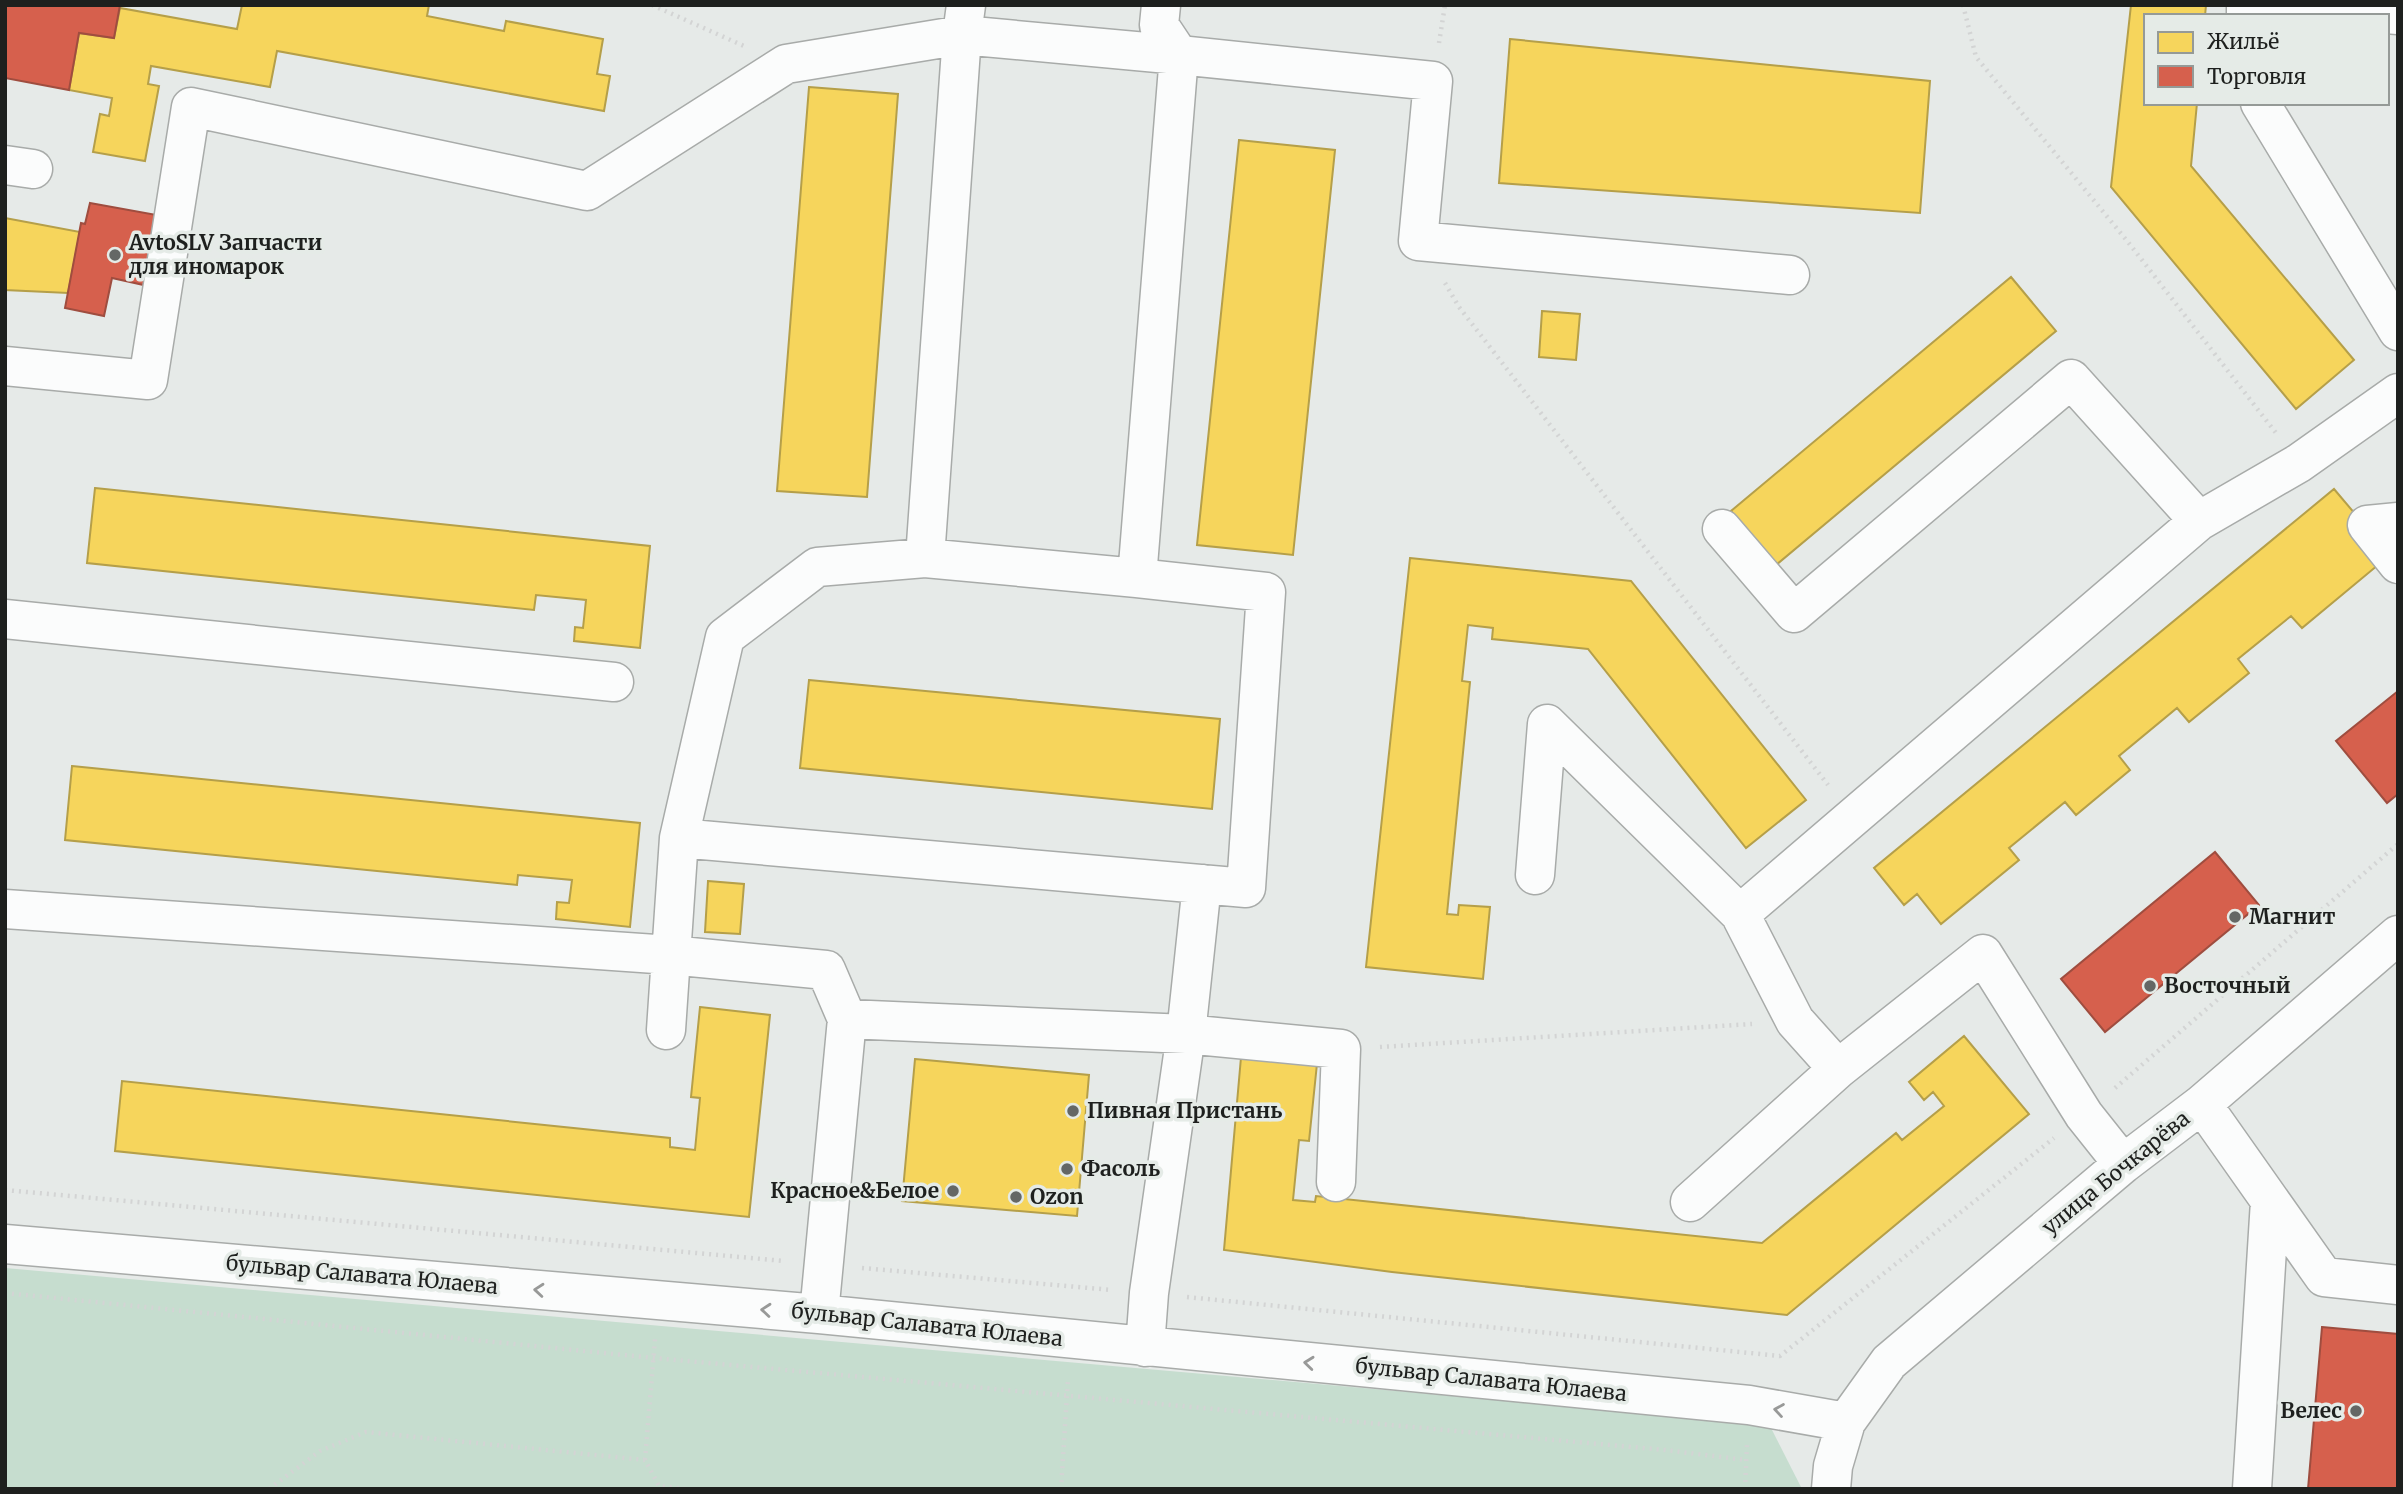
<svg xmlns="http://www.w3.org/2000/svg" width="2403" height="1494" font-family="Merriweather,serif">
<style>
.green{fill:#c6ddcf}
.homes{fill:#f6d55c;stroke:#b59f49;stroke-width:2}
.shops{fill:#d6604d;stroke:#9f4d3f;stroke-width:2}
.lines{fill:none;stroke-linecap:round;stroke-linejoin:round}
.minor-casing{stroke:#a8aba9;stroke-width:41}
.path{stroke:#d3d4d4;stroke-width:4.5;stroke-dasharray:2 5;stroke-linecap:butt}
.minor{stroke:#fbfcfc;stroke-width:38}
.oneway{stroke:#989998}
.poi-dot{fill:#646765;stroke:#e5ebe7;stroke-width:2.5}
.labels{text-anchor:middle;stroke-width:7;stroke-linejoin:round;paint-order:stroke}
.poi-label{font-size:21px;font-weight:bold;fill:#1e201e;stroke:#e5ebe7;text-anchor:start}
.street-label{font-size:21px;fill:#1e201e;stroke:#e5ebe7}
</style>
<rect width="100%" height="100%" fill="#e6eae8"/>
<path class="green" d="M5,1268L1769,1424L1802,1489H5Z"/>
<path class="homes" d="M242,5H429L427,16L504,31L506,21L603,39L597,74L610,76L604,111L277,51L270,87L151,66L148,84L159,86L145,161L93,152L100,114L109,116L112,98L69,90L79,33L114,38L120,8L237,29Z
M2131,5H2206L2205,16H2146V103H2197L2191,166L2354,360L2296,409L2111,187Z
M1510,39L1930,81L1920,213L1499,183Z
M809,87L898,94L867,497L777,491Z
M1239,140L1335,150L1293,555L1197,545Z
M5,218L80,232L68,293L5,290Z
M2011,277L2056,331L1776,565L1731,511Z
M1542,311L1580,314L1576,360L1539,357Z
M95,488L650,546L640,648L574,641L575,627L583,628L586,600L536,595L534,610L87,563Z
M2334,489L2367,528L2378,565L2302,628L2291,616L2238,659L2249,673L2189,722L2177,708L2119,756L2130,770L2076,815L2065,802L2009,848L2019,860L1941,924L1917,894L1904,905L1874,868Z
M1410,558L1631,581L1806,800L1746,848L1588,649L1492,639L1493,628L1468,625L1462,681L1470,682L1447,914L1458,915L1459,905L1490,907L1483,979L1366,967Z
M809,680L1220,719L1212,809L800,768Z
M72,766L640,823L630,927L556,919L557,902L569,903L572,880L518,875L517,885L65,840Z
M708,881L744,884L740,934L705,932Z
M700,1007L770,1015L749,1217L115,1151L122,1081L670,1138V1147L695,1150L700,1098L691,1097Z
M1964,1036L2029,1114L1787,1315L1392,1272L1224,1250L1242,1046L1318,1054L1309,1141L1299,1140L1293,1200L1315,1202L1316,1196L1762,1243L1896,1133L1902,1140L1944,1106L1933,1092L1924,1100L1909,1082Z
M915,1059L1089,1075L1077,1216L902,1201Z"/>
<path class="shops" d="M5,5H120L114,38L79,33L69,90L5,78Z
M90,203L162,216L148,286L112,278L104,316L65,308L81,223L85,224Z
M2398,691V794L2387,803L2336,741Z
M2215,852L2259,905L2105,1032L2061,979Z
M2322,1327L2398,1334V1489H2308Z"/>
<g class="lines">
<g class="minor-casing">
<path id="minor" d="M966,5L962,35L1179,55L1159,25L1161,5
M2278,5L2398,15
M2246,16V5
M2260,103L2398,331
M5,165L33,169
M5,366L148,380L191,107L587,191L786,64L962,35L925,558L1137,578L1179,55L1433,81L1418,241L1790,275
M2398,522L2367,525L2398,564
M1722,529L1794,613L2071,379L2199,521
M5,619L614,682
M679,838L1246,888L1266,592L1137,578
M1535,875L1547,724L1740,914L1795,1021L1838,1069
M5,909L670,955L826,970L847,1019L819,1314
M1740,914L2199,521L2299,463L2398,393
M847,1019L1186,1034L1341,1049L1336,1182
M666,1030L679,838L725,637L817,567L925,558
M2202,1104L2324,1277L2398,1285
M1690,1202L1838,1069L1983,954L2084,1115L2123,1164
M5,1244L819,1314L1749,1405L1846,1422
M1145,1347L1149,1293L1186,1034L1202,884
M1831,1489L1833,1466L1846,1422L1889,1362L2123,1164L2202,1104L2398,935
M2252,1489L2270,1201"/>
</g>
<path class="path" d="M652,5L744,46
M1963,5L1976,57L2128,242L2276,433
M1439,43L1445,5
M1445,283L1459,307L1828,785
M1380,1047L1752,1024
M2115,1088L2398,844
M5,1190L784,1261
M862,1268L1112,1290
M5,1293L654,1358L1665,1450L1746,1460
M1187,1297L1780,1356L2054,1138
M645,1460L655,1339
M269,1489L320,1451L366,1432L645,1460L659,1486L685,1489
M1061,1489L1068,1379
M1745,1489L1747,1444"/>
<use href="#minor" class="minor"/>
</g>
<defs><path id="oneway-chevron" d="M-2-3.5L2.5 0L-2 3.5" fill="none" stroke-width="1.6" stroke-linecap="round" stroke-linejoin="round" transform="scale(1.75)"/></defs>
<g class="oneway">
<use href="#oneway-chevron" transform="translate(539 1290) rotate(-175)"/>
<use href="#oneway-chevron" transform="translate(766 1310) rotate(-175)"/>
<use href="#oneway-chevron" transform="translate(1309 1363) rotate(-174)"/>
<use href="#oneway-chevron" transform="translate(1779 1410) rotate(-171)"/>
</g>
<g class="poi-dot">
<circle cx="115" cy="255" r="7"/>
<circle cx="2235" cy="917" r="7"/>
<circle cx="2150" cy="986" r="7"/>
<circle cx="1073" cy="1111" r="7"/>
<circle cx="1067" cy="1169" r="7"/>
<circle cx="953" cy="1191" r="7"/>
<circle cx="1016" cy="1197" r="7"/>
<circle cx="2356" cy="1411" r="7"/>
</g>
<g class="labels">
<g class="poi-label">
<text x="129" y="250">AvtoSLV Запчасти<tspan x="129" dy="24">для иномарок</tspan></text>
<text x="2249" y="924">Магнит</text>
<text x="2164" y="993">Восточный</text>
<text x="1087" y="1118">Пивная Пристань</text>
<text x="1081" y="1176">Фасоль</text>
<text x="939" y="1198" text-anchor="end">Красное&amp;Белое</text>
<text x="1030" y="1204">Ozon</text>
<text x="2342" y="1418" text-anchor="end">Велес</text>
</g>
<g class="street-label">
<text transform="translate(2116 1173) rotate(-39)" y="7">улица Бочкарёва</text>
<text transform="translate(362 1275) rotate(5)" y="7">бульвар Салавата Юлаева</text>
<text transform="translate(927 1325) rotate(6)" y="7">бульвар Салавата Юлаева</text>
<text transform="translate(1491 1380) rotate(6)" y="7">бульвар Салавата Юлаева</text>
</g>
</g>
<rect width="2403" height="1494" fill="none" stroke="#1e201e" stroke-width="14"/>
<rect x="2144" y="14" width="245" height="91" fill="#e5ebe7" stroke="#959a97" stroke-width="2"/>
<rect x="2158" y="32" width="35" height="21" fill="#f6d55c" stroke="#959a97" stroke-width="2"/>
<text x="2207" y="49" font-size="21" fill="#1e201e">Жильё</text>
<rect x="2158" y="66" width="35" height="21" fill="#d6604d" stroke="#959a97" stroke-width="2"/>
<text x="2207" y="84" font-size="21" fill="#1e201e">Торговля</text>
</svg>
